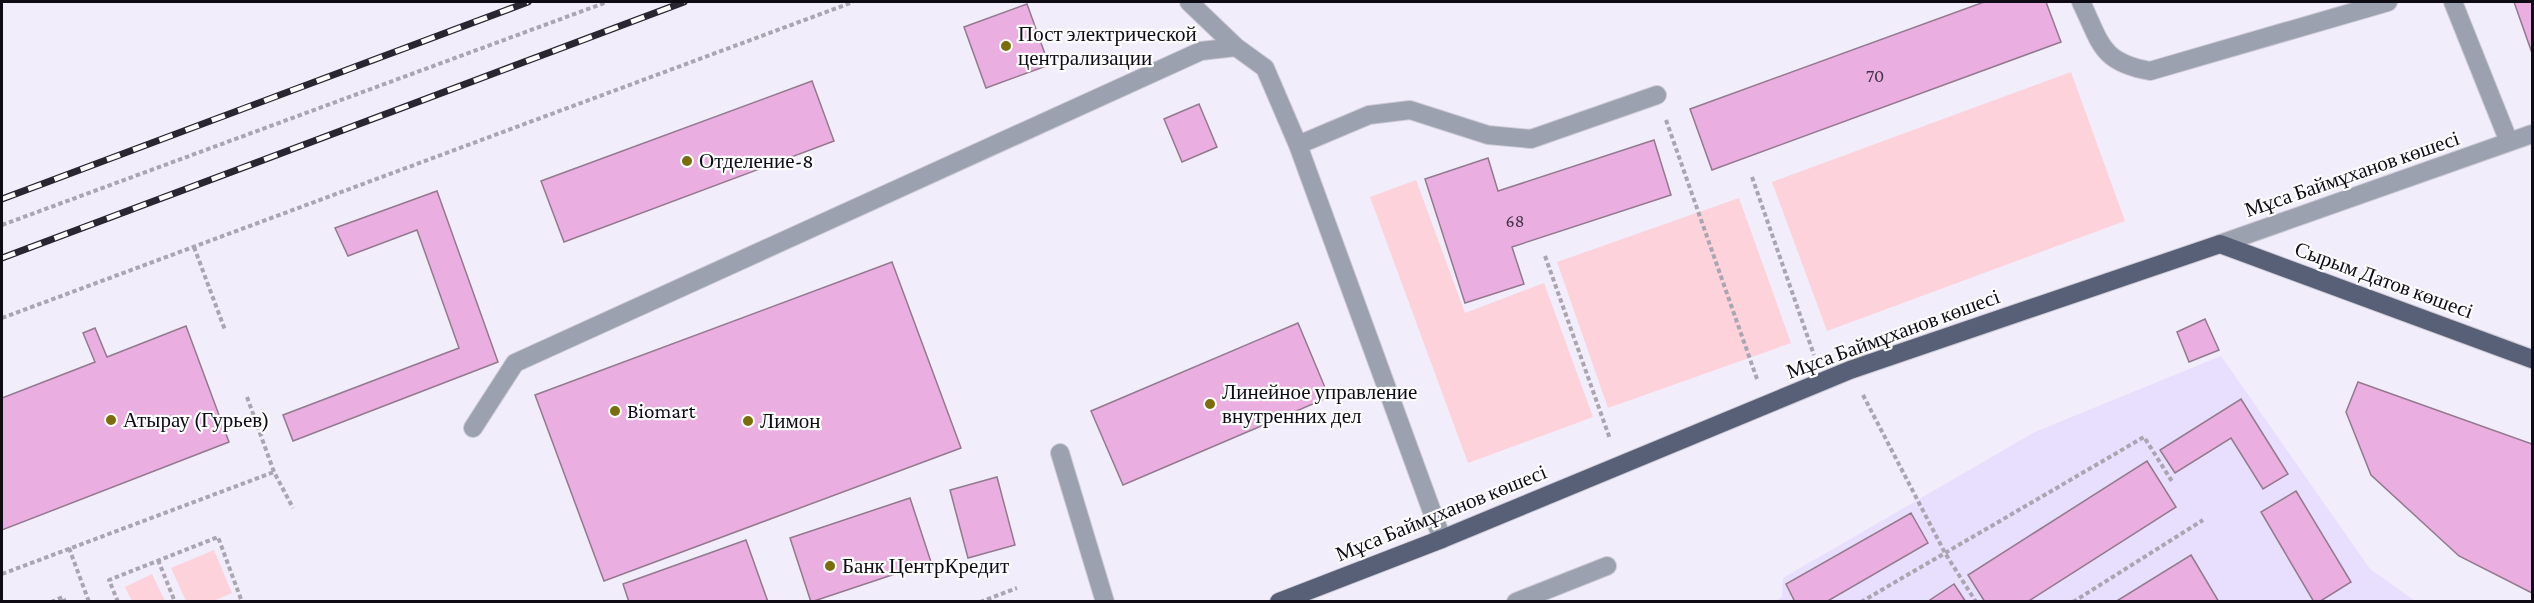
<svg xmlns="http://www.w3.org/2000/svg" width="2534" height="603" font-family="'Crimson Pro',serif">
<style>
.built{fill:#e8defd}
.green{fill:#fdd2db}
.building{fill:#eaaee0;stroke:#93798e;stroke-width:1.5}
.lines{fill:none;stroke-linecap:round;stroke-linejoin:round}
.minor-casing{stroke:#cdc9d5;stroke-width:20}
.major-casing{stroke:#cdc9d5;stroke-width:20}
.path{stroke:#a9a5b1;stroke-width:4;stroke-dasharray:4.5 3;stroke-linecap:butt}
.minor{stroke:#9ba1ae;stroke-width:18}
.major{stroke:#576076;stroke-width:18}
.rail-casing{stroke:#2a2631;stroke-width:7}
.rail{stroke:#fdfdfd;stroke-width:4.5;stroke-dasharray:14;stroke-linecap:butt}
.poi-dot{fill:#796e0b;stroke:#fdfdfd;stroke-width:2}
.labels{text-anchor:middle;stroke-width:4.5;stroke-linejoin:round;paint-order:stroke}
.number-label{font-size:18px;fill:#453448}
.poi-label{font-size:21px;fill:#0e0b15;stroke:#fdfdfd;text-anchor:start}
.street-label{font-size:21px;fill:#0e0b15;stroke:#fdfdfd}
</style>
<rect width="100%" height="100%" fill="#f1edfa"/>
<path class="built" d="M2221,356L2370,569L2415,601L1774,602L1782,597L1783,578L2035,432Z"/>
<path class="green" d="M2071,72L2125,221L1827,331L1772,182Z
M1416,180L1465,313L1544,283L1593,417L1468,463L1370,197Z
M1739,198L1791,343L1608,408L1557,262Z
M214,550L232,593L213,601H186L171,568Z
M152,574L165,601H132L125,587Z"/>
<path class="building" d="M1984,2H2046L2061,42L1712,170L1690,109Z
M2514,2H2532V53Z
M1027,4L1049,65L986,88L964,27Z
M812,81L834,141L564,242L541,181Z
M1199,104L1217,147L1182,162L1164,119Z
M1654,140L1671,195L1512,247L1524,284L1465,303L1425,179L1488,158L1498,191Z
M437,191L498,362L293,441L283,415L459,348L417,230L348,256L335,228Z
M892,262L961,448L604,581L535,395Z
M2205,319L2219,350L2189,362L2177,332Z
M1298,323L1329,397L1123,485L1091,411Z
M186,326L229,442L2,530V398L95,362L83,333L95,328L107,357Z
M2358,382L2532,444V593L2459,556L2371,475L2346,412Z
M2241,399L2288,474L2263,489L2231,438L2175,473L2160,450Z
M2147,461L2176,507L2027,602H1985L1968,575Z
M997,477L1015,545L968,558L950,490Z
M2296,491L2351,582L2319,602H2314L2261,512Z
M910,498L931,562L811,602L790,538Z
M1911,513L1928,543L1826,602H1795L1786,584Z
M746,540L768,602H629L623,584Z
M2191,555L2219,602H2115Z
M1954,584L1966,602H1927Z"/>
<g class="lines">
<g class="minor-casing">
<path id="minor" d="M1189,2L1236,47L1265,68L1298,145L1442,539
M2081,2C2101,43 2100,62 2150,71L2388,2
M2453,2L2509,142
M1298,145L1369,115L1410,110L1488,135L1531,139L1657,95
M2220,244L2532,134
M473,428L515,363L1201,51L1236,47
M1060,453L1105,602
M1516,602L1607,566"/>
</g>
<g class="major-casing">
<path id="major" d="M1279,602L1442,539L1850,370L2220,244L2532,359"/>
</g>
<path class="path" d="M1666,120L1757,379
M1752,177L1814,355
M2,225L607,2
M194,247L225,330
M1545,256L1610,439
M2,318L853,2
M1863,395L1945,553L1976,602
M247,397L274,472L293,508
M69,548L89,602
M158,560L175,602
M2,574L274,472
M51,602L63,597L65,602
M118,602L109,580L218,537L242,602
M980,602L1017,588
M1861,602L2144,437L2173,483
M2073,602L2203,520"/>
<use href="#minor" class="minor"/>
<use href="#major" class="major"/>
<g class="rail-casing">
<path id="rail" d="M2,199L528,2
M2,258L684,2"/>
</g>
<use href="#rail" class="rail"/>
</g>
<g class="poi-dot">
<circle cx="1006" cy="46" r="6"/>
<circle cx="687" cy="161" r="6"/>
<circle cx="1210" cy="404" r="6"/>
<circle cx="615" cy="411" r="6"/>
<circle cx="111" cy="420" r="6"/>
<circle cx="748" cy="421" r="6"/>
<circle cx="830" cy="566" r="6"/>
</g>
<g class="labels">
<g class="number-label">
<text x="1875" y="82">70</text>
<text x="1515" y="227">68</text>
</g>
<g class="poi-label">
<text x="1018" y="41">Пост электрической<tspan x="1018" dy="24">централизации</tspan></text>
<text x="699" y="168">Отделение-8</text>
<text x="1222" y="399">Линейное управление<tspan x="1222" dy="24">внутренних дел</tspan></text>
<text x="627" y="418">Biomart</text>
<text x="123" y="427">Атырау (Гурьев)</text>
<text x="760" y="428">Лимон</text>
<text x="842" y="573">Банк ЦентрКредит</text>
</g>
<g class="street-label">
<text transform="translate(2352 174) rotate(-19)" y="7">Мұса Баймұханов көшесі</text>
<text transform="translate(2384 280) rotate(20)" y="7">Сырым Датов көшесі</text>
<text transform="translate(1893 334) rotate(-20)" y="7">Мұса Баймұханов көшесі</text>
<text transform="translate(1441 513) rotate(-22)" y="7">Мұса Баймұханов көшесі</text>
</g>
</g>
<rect width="2534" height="603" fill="none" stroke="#0e0b15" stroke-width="6"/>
</svg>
